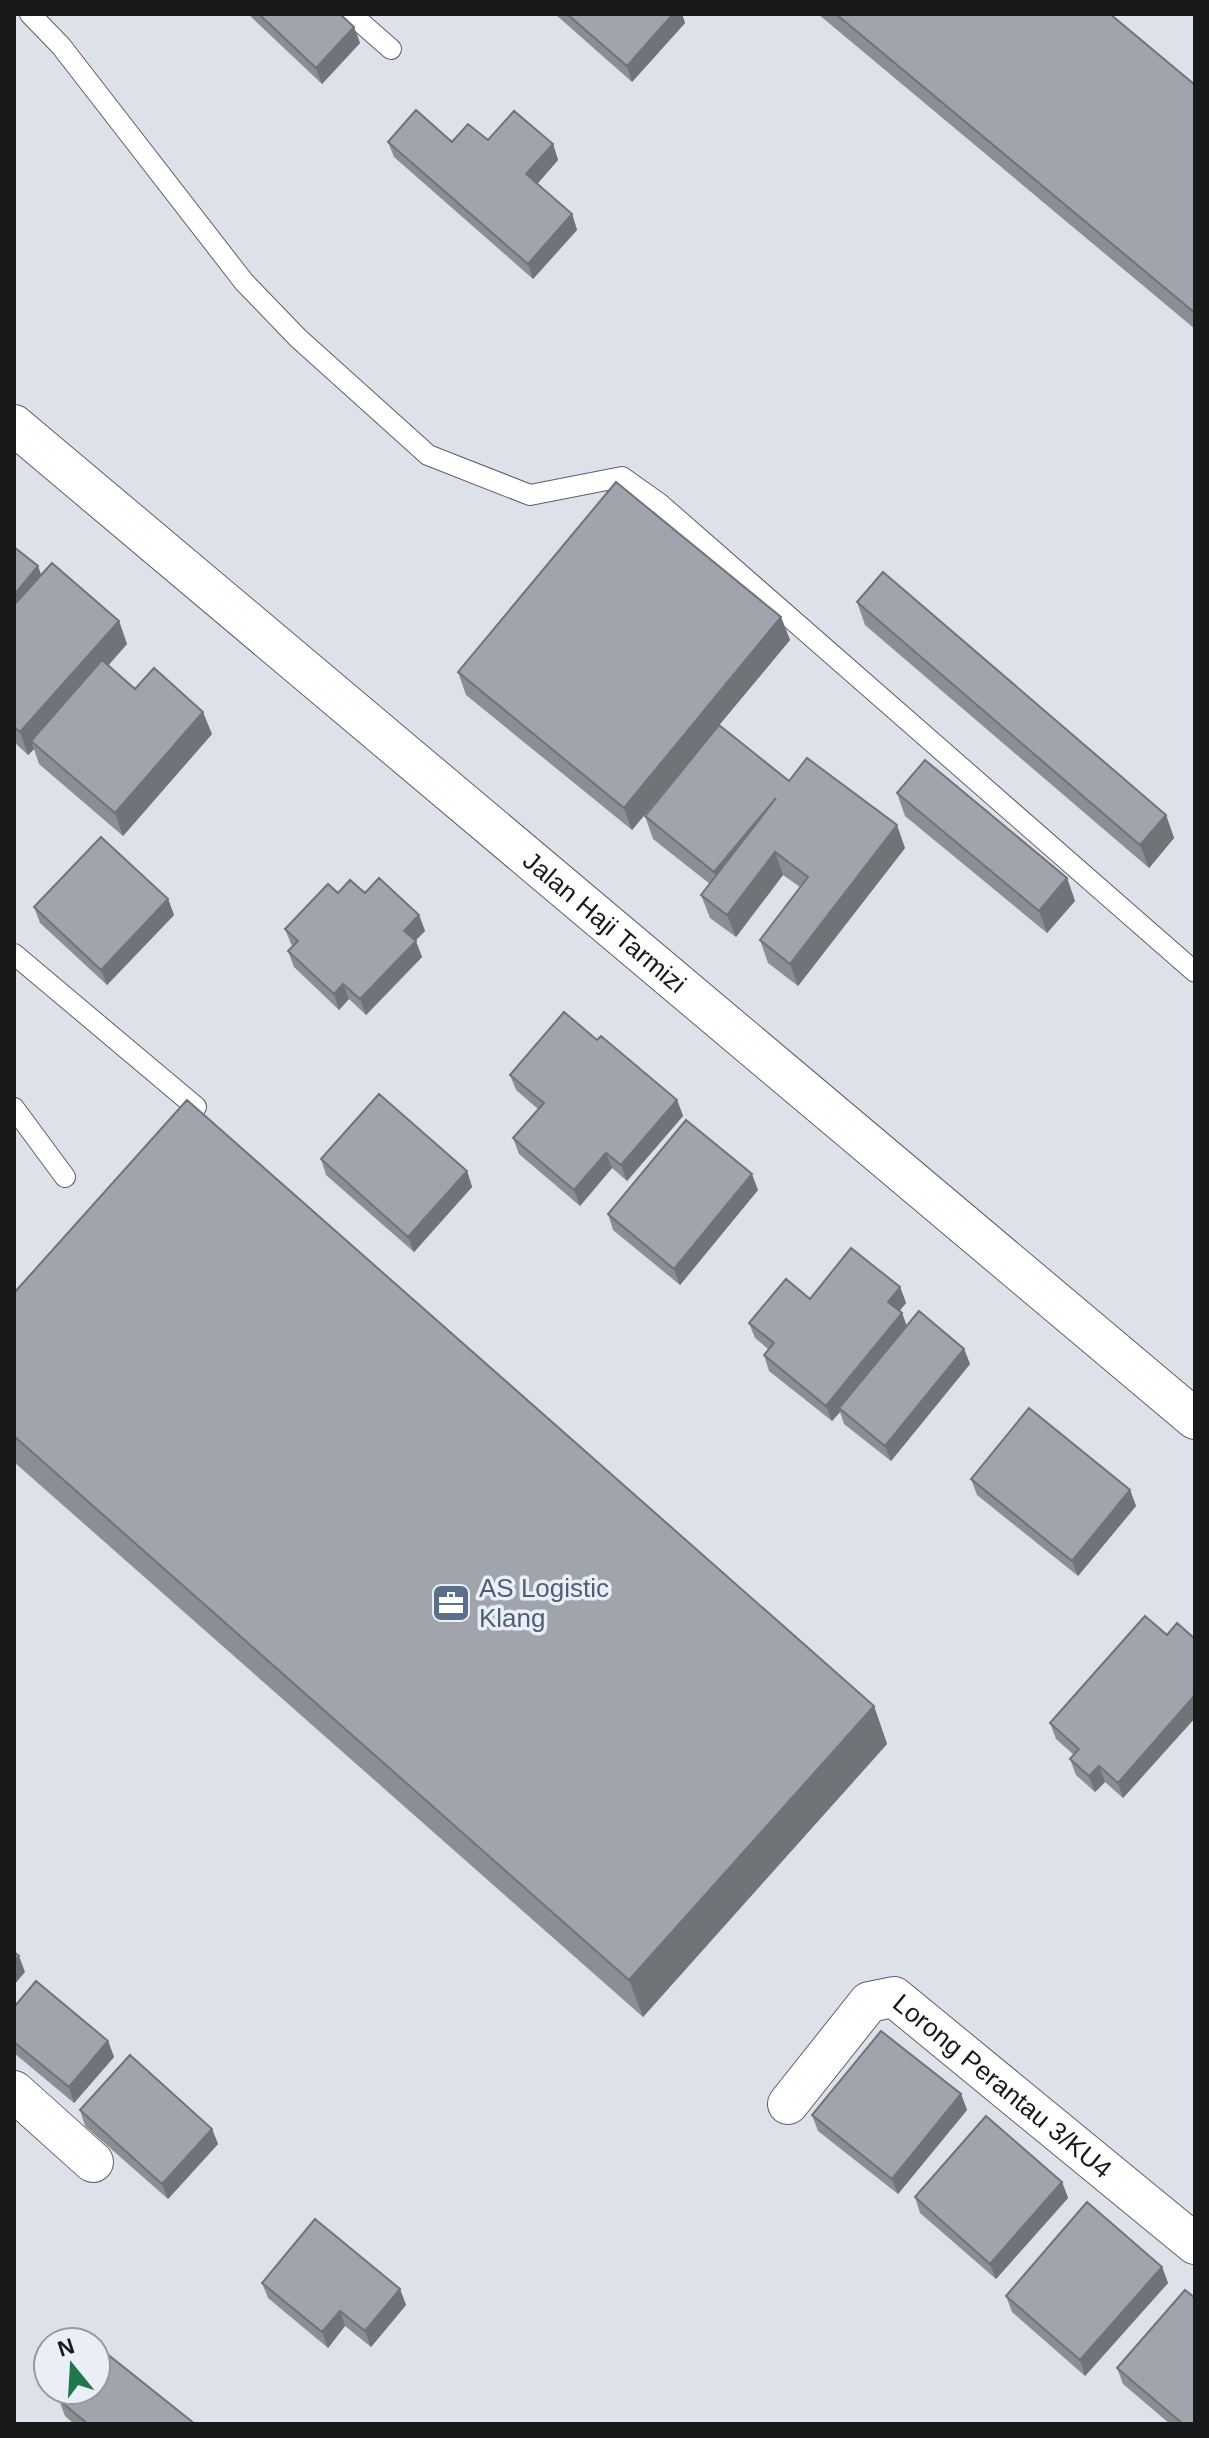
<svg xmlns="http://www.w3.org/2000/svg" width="1209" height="2438" font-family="Helvetica,sans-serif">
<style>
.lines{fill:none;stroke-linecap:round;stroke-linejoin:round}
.lane-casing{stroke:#5c6067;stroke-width:22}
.street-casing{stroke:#5c6067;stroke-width:42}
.lane{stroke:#fff;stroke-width:20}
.street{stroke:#fff;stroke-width:40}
.wall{fill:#8a8e95}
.shaded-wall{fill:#707479}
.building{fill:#a0a5ad;stroke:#707479;stroke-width:2}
.labels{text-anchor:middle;stroke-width:7;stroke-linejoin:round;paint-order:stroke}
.street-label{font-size:26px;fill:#17191b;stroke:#eaeff7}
.service-label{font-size:26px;fill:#4e5e75;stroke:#eaeff7;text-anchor:start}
</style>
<rect width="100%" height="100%" fill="#dde2ea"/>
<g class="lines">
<g class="lane-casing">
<path id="lane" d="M30,14L61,46L244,282L298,338L428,455L530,495L622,477L660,504L1195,972
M351,14L391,49
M14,954L196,1107
M14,1108L65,1177"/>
</g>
<g class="street-casing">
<g id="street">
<path id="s1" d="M14,425L1195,1419"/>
<path d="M14,2091L93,2162"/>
<path id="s2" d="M788,2104L869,2002L894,1997L1195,2244"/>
</g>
</g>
<use href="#lane" class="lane"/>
<use href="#street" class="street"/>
</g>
<path class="wall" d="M248,14H340L354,27L360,43L322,84Z
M555,14H682L685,23L632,82Z
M818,14H1110L1195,85V329Z
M488,140L553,144L558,160L537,184L572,214L577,230L533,279L394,157L388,142Z
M14,547L38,566L41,575L119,621L127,644L108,666L135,689L212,734L123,836L39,764L34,749L28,755L14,742Z
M857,602L1166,815L1174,838L1149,868L865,625Z
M781,617L790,640L719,725L789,781L905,848L798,986L768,963L760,940L800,887L783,875L736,937L710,918L701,895L710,884L653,839L645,816L683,769L632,830L466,695L458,672Z
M897,793L1067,878L1075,901L1047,933L905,816Z
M338,893H365L419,915L425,931L415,941L422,957L366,1015L349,999L339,1010L294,967L288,951L293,946L291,944L285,929Z
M168,899L174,915L107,985L40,923L34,907Z
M597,1040L677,1100L683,1116L627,1181L612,1168L580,1206L519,1154L513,1138L538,1109L516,1090L510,1075Z
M321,1159L467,1171L472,1187L414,1252L326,1175Z
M758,1190L680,1285L613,1230L608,1214Z
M900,1287L906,1303L899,1311L902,1313L906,1326L964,1349L970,1364L891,1461L844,1424L840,1412L832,1421L769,1371L764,1355L768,1349L755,1338L749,1323L810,1299Z
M14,1293L874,1706L887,1744L643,2017L14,1462Z
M971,1479L1130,1490L1136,1506L1078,1576L977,1495Z
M1167,1635L1195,1639V1718L1123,1798L1105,1782L1095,1792L1076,1775L1070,1759L1074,1755L1056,1739L1050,1723Z
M14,2007L108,2041L114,2057L74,2103L14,2053Z
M961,2094L967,2110L898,2194L818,2131L812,2115Z
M80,2110L212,2129L218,2144L168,2199L85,2126Z
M1062,2182L1068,2198L996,2279L920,2213L915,2197Z
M1162,2267L1168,2283L1085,2376L1012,2312L1006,2296Z
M262,2283L400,2289L406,2305L371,2347L345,2326L328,2348L268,2298Z
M1117,2368L1195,2424H1170L1123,2384Z
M59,2400L195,2424H74L65,2416Z"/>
<path class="shaded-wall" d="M673,14H682L685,23L632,82L627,66Z
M354,27L360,43L322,84L316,68Z
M553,144L558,160L532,190L526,174Z
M572,214L577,230L533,279L528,264Z
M38,566L46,589L14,628V595Z
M781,617L790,640L632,830L624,808Z
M119,621L127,644L36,746L31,741L34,749L28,755L20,732Z
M203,712L212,734L123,836L115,813Z
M776,798L722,895L714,872Z
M1166,815L1174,838L1149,868L1140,845Z
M897,825L905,848L798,986L790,964Z
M775,852L783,875L736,937L727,915Z
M1067,878L1075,901L1047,933L1039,911Z
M168,899L174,915L107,985L101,970Z
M419,915L425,931L410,946L404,931Z
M416,941L422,957L366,1015L360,999Z
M343,984L349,999L339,1010L334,994Z
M677,1100L683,1116L627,1181L621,1165Z
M606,1153L612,1168L580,1206L574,1190Z
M467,1171L472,1187L414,1252L408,1237Z
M752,1174L758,1190L680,1285L674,1269Z
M900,1287L906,1303L894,1318L888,1302Z
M902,1313L908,1329L839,1408L840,1412L832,1421L826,1406Z
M964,1349L970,1364L891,1461L885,1446Z
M1130,1490L1136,1506L1078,1576L1072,1561Z
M1195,1695V1718L1123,1798L1118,1783Z
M874,1706L887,1744L643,2017L629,1980Z
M1099,1766L1105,1782L1095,1792L1089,1776Z
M19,1956L25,1972L14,1985V1962Z
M108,2041L114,2057L74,2103L69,2087Z
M961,2094L967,2110L898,2194L892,2179Z
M212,2129L218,2144L168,2199L162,2184Z
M1062,2182L1068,2198L996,2279L990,2264Z
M1162,2267L1168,2283L1085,2376L1080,2360Z
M400,2289L406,2305L371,2347L365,2331Z
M340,2311L345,2326L328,2348L322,2332Z"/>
<path class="building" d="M259,14H340L354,27L316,68Z
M567,14H673L627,66Z
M836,14H1110L1195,85V313Z
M416,110L452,142L468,124L488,140L514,111L553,144L526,174L572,214L528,264L388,142Z
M616,482L781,617L624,808L458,672Z
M14,547L38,566L14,595Z
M52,563L119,621L20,732L14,727V605Z
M883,572L1166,815L1140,845L857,602Z
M102,660L135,689L154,668L203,712L115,813L31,741Z
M719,725L789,781L807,758L897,825L790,964L760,940L808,877L775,852L727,915L701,895L776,798L714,872L645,816Z
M925,760L1067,878L1039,911L897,793Z
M101,837L168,899L101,970L34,907Z
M379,878L419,915L404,931L416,941L360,999L343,984L334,994L288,951L298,941L285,929L328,884L338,893L350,880L365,893Z
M564,1012L597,1040L601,1036L677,1100L621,1165L606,1153L574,1190L513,1138L544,1103L510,1075Z
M379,1094L467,1171L408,1237L321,1159Z
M187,1100L874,1706L629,1980L14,1436V1293Z
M686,1120L752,1174L674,1269L608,1214Z
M851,1248L900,1287L888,1302L902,1313L826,1406L764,1355L774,1343L749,1323L786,1279L810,1299Z
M919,1311L964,1349L885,1446L839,1408Z
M1029,1408L1130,1490L1072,1561L971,1479Z
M1145,1616L1167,1635L1177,1623L1195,1639V1695L1118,1783L1099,1766L1089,1776L1070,1759L1079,1749L1050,1723Z
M14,1952L19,1956L14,1962Z
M36,1981L108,2041L69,2087L14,2042V2007Z
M881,2031L961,2094L892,2179L812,2115Z
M130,2055L212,2129L162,2184L80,2110Z
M986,2116L1062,2182L990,2264L915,2197Z
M1087,2202L1162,2267L1080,2360L1006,2296Z
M315,2219L400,2289L365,2331L340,2311L322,2332L262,2283Z
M1185,2290L1195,2298V2424H1183L1117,2368Z
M101,2349L195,2424H88L59,2400L67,2390H96V2354Z"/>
<defs>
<g id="office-square" transform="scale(2)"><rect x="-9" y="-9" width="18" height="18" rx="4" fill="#5c6f8a" stroke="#eaeff7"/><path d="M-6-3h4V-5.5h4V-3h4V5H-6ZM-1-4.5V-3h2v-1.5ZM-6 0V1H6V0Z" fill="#fff"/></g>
</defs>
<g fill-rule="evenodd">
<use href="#office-square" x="451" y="1603"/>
</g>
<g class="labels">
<g class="street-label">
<text dy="9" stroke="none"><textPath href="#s1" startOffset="772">Jalan Haji Tarmizi</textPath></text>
<text dy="9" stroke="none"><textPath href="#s2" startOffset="296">Lorong Perantau 3/KU4</textPath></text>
</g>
<g class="service-label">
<text x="479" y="1597">AS Logistic<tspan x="479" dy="30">Klang</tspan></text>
</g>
</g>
<rect width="1209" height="2438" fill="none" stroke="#17191b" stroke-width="32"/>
<g transform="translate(72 2366) rotate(342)"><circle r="38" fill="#eaeff7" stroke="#96999f" stroke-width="2"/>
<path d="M0-6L14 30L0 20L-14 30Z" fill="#20774b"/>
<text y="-12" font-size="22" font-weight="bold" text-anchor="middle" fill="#17191b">N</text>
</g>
</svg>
